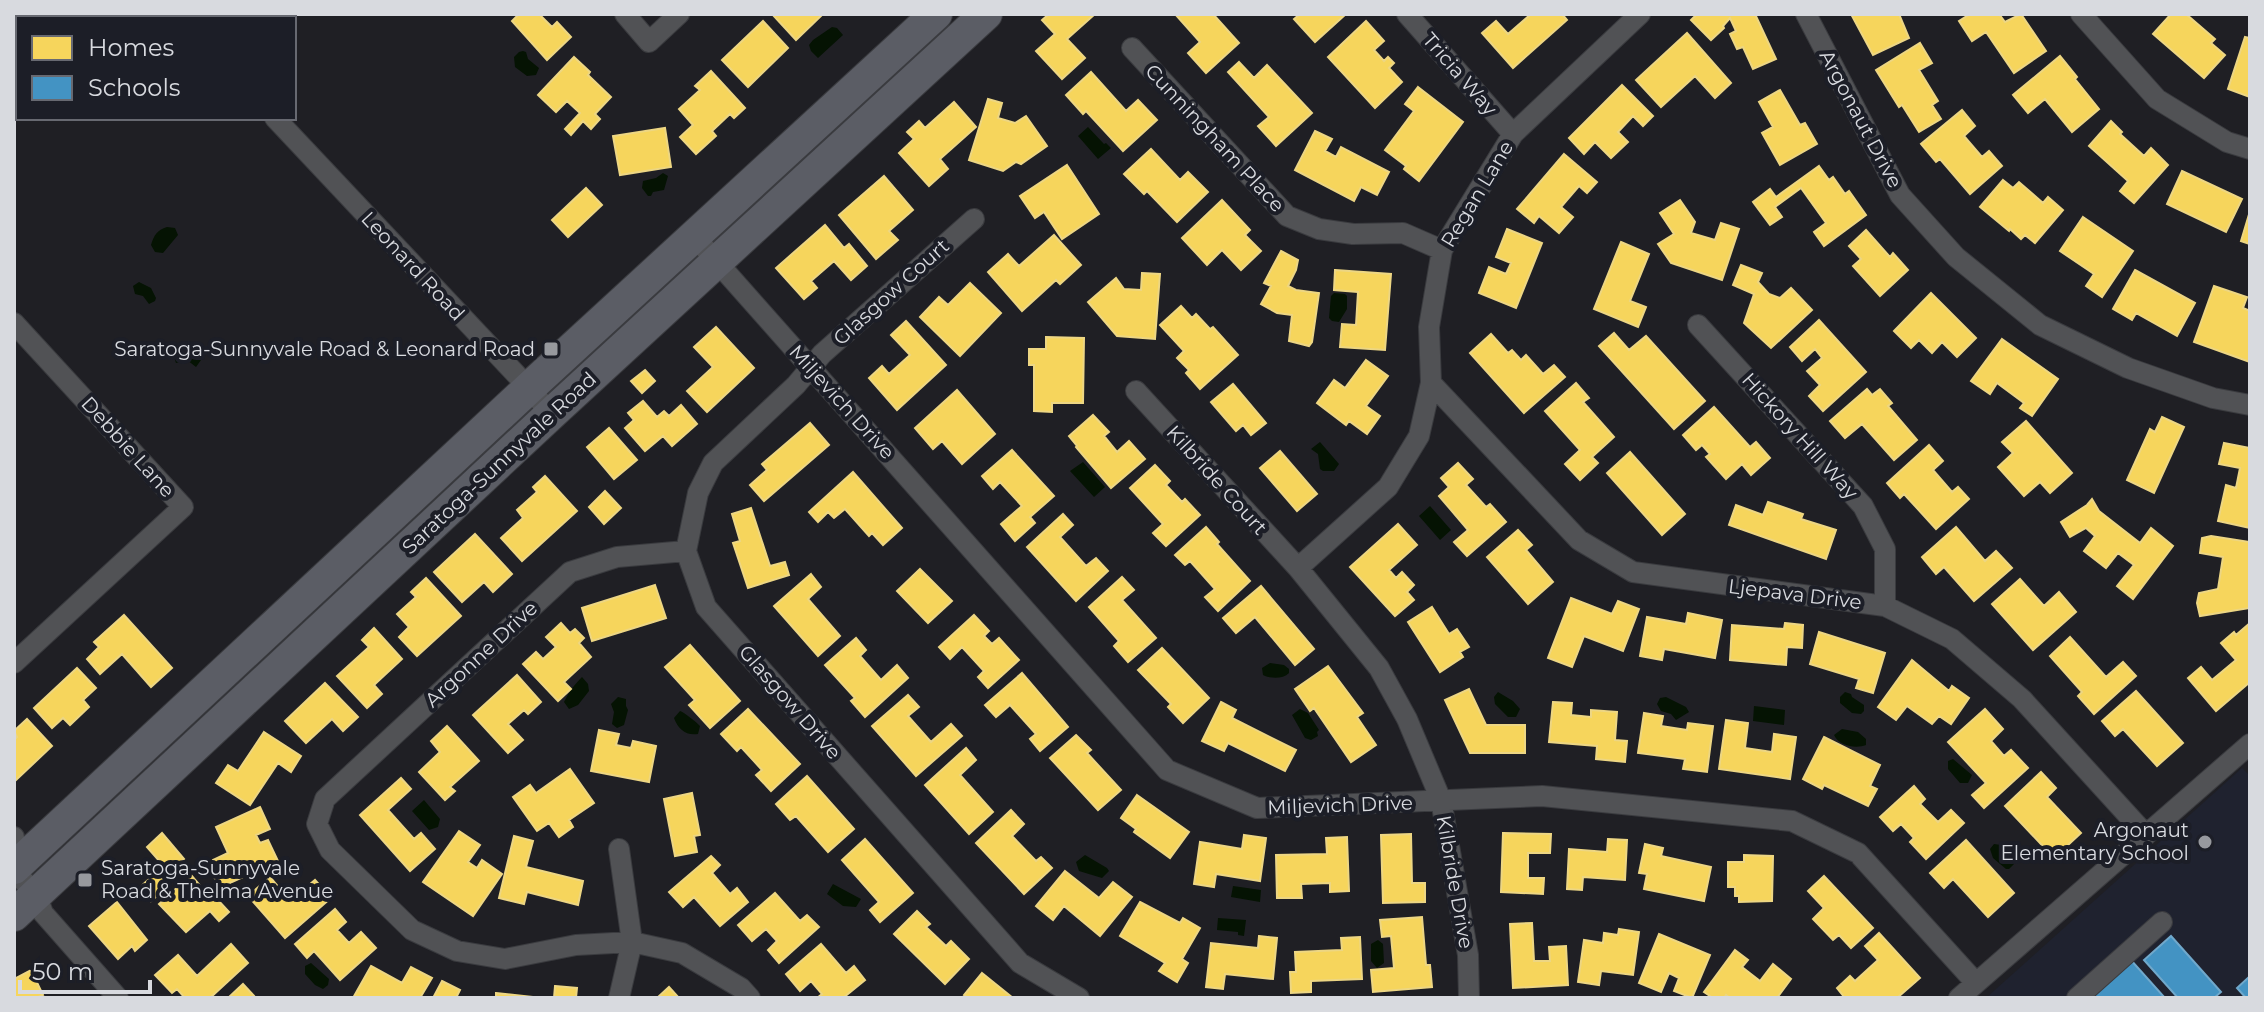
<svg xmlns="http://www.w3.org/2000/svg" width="2264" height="1012" font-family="Montserrat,sans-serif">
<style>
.built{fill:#1f222f}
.water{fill:#051303}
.homes{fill:#f6d55c;stroke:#edd683;stroke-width:2}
.schools{fill:#4393c3;stroke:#70a8cb;stroke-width:2}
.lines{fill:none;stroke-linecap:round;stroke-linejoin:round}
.street-casing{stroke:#3a3b3f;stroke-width:22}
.primary-casing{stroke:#3a3b3f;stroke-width:34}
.street{stroke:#515255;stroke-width:20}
.primary{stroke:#5b5d65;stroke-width:32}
.poi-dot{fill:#97999e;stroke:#1c1e27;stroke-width:3}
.labels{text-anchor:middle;stroke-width:8;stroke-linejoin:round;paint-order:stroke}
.street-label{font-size:20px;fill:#d8dadf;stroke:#1c1e27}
.poi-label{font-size:20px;fill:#d8dadf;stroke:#1c1e27;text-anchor:end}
</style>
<rect width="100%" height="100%" fill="#1f1f24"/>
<path class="built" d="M2242,768L2250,776V998H1986Z"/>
<path class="water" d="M832,27L837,28L843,35L818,58L811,51L809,45L813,40Z
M523,51L526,52L528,59L539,68L536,75L527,76L515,67L514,57L519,52Z
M1088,127L1104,144L1106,143L1111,148L1098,159L1078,136Z
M663,173L668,176L664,190L653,192L651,196H648L642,188L643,181L656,178Z
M167,227L175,228L178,235L163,253L155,252L151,245C154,235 157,230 167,227Z
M139,282L151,288L156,298L155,301L149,304L143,296L135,294L133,286Z
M1334,293L1345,294L1347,296V309L1339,322L1332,321L1329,318L1331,296Z
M187,347L201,360L196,367L187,360L176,363L172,351Z
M1320,442L1339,464L1334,471H1323L1320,469L1318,454L1311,449Z
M1083,462L1105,487L1094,497L1070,471Z
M1430,506L1451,530L1440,540L1419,516Z
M1270,663L1284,665L1289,669V673C1283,679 1271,679 1263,675L1262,668Z
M582,677L588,684L589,691L578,705L569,709L564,702C569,692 574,685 582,677Z
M1498,692L1513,701L1520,709L1516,717H1508L1495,704L1494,697Z
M1845,692L1851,694L1852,697L1864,705V711L1861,714L1852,713L1840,703V697Z
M618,697L626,699V706L628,710L624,725L617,728L612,724L614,712L611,704Z
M1666,697L1686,707L1689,712L1676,720L1671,714L1661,711L1657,704L1660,698Z
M1754,706L1785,710L1784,725L1753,721Z
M1300,709L1308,713L1319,730L1317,732L1318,736L1311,740L1305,738L1292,715Z
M680,711C684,712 696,722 700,726L698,734C686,736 678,729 674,718Z
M1842,729L1858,732L1866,739V745C1856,749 1839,746 1834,735Z
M1953,759L1972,775L1968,783H1960L1948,769V761Z
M424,800L440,819L438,827L429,830L412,811Z
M1994,844L2001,845L2004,851L2014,860V864L2009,869H2006L1993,858L1990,849Z
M1085,855L1107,868L1109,871L1102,878L1079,871L1076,862Z
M833,884L861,899L856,907L843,906L827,894Z
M1233,886L1261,890L1260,902L1231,897Z
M1218,918L1246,920L1244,936L1238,935V932L1217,930Z
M1378,940L1383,944L1384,963L1377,968L1371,961V944Z
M311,963L329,979L328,985L323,989L315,985L305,974V966Z"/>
<path class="homes" d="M519,14H539L552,27L557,22L571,37L547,60L512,21Z
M772,14H823L796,40Z
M1049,14H1095L1067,39L1085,58L1062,79L1036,51L1055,34L1042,20Z
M1175,14H1213L1239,43L1206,73L1188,53L1200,42Z
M1300,14H1346L1315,42L1294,19Z
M1531,14H1562L1567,20L1513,68L1482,33L1496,21L1508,34Z
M1697,14H1755L1776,59L1753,69L1743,47L1737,49L1730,34L1736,31L1730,18L1723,26L1724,28L1711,40L1691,20Z
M1851,14H1899L1909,38L1873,55Z
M1970,14H1999L2005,22L2021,14L2046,51L2014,73L1986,32L1972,41L1959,21Z
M2171,14H2186L2215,39L2211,43L2225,55L2204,78L2153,34Z
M763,21L788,48L748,87L722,60Z
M1366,21L1384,41L1374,50L1384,61L1388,57L1394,63L1389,68L1402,82L1375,108L1328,57Z
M1687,33L1731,83L1715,98L1695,76L1661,107L1636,80Z
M2245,37L2250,38V97L2228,89Z
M1920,43L1932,63L1919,70L1938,101L1932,105L1941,119L1919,132L1902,105L1899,107L1876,70Z
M2060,56L2077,77L2075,79L2099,109L2072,132L2045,99L2028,113L2013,95Z
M574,57L590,72L588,75L611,97L595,114L600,119L591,129L583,121L571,135L565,129L580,113L567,101L556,112L538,95Z
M1239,62L1254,78L1267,65L1312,113L1276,146L1258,126L1269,117L1228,72Z
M711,71L745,108L734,118L730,114L712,131L716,136L696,154L680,137L693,125L679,109L700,90L695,86Z
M1091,72L1126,111L1138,100L1157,120L1123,151L1086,111L1083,114L1066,95Z
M1622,85L1653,116L1643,126L1633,116L1618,132L1628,142L1611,158L1595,142L1584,154L1569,138Z
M1418,87L1463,122L1419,181L1404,169L1406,166L1385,150L1414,111L1405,104Z
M1780,90L1800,125L1805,123L1817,144L1780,165L1762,133L1773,127L1759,102Z
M988,99L1002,103L998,118L1015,123L1026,116L1047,146L1021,164L1016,162L1003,171L969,160Z
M954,102L976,127L940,159L948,169L929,186L899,153L914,139L907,132L919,121L925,128Z
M1962,110L1975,126L1964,136L1982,157L1989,151L2002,166L1970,194L1940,159L1936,162L1921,144Z
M2111,121L2122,132L2120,134L2144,156L2151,148L2168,165L2134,203L2120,191L2128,181L2089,146Z
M665,128L671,167L620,175L613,136Z
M1315,131L1332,139L1325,151L1336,157L1341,147L1389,172L1377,195L1361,187L1354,201L1295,170Z
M1151,149L1180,180L1188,172L1208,192L1177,222L1147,191L1144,194L1124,174Z
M1564,154L1597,182L1587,193L1579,186L1561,207L1573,217L1559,233L1539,216L1534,223L1517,209Z
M1067,165L1099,214L1062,239L1044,212L1035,218L1020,196Z
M1819,166L1829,180L1833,177L1845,194L1849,191L1866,215L1824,246L1814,232L1826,223L1801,188L1775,207L1782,217L1770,225L1753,202L1770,189L1776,197Z
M2182,171L2242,199L2226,232L2167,204Z
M884,176L913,210L889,231L898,240L876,259L839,215Z
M2003,180L2013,188L2019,182L2043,203L2048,197L2063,210L2035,243L2025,235L2021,239L2010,229L2009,231L1980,207Z
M586,188L602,205L568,237L552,220Z
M1222,200L1250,230L1245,235L1261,251L1241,270L1222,250L1207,265L1182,238Z
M1680,200L1695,222L1691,233L1715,240L1721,223L1739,229L1722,280L1671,263L1658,244L1674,234L1660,213Z
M2250,211V244L2241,241Z
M2083,217L2133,251L2102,297L2086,286L2094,274L2060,251Z
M825,225L844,248L849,244L867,266L851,280L834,261L811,281L817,288L804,299L776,268Z
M1507,229L1542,243L1516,308L1479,293L1489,267L1506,274L1511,263L1496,257Z
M1866,230L1890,257L1893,253L1908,270L1880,296L1853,266L1861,259L1849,246Z
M1054,235L1081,265L1060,284L1056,280L1022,311L988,272L1008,254L1019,266Z
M1621,242L1649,254L1630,301L1646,307L1638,327L1594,309Z
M1281,251L1298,260L1296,270L1288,286L1296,290L1319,293L1312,342L1309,346L1289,341L1292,315L1277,313L1261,304L1271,286L1264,283Z
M1741,265L1762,273L1758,282L1769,294L1780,298L1791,288L1812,310L1771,348L1744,323L1754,294L1733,285Z
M1335,270L1391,274L1385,350L1340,347L1342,324L1356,325L1358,292L1334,290Z
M2135,270L2195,303L2177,336L2136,313L2132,320L2113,309Z
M1142,273L1160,274L1155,339L1117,336L1088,302L1116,278L1124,289L1141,290Z
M970,283L1001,313L960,356L920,317L939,297L948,305Z
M2214,286L2247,297L2243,308L2250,311V362L2194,342Z
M1931,293L1976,338L1957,357L1942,342L1932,353L1919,340L1911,348L1894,331Z
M1181,306L1192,318L1196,314L1210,329L1213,327L1238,355L1200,389L1186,373L1189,370L1177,358L1184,351L1160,325Z
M1819,320L1866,372L1823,411L1809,396L1820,385L1807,371L1822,358L1815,349L1802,361L1790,347Z
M906,321L946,365L897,410L869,378L882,366L889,374L910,355L891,335Z
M716,327L754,368L707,412L687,391L713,367L694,347Z
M1614,333L1629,350L1646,336L1705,401L1674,429L1599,346Z
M1491,334L1508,353L1512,350L1521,360L1526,355L1543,374L1554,365L1565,377L1524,413L1470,353Z
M1046,337L1084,338L1083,403H1052V412L1034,411V365H1029V349H1046Z
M2002,339L2058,379L2032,416L2020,408L2024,403L1997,383L1990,394L1971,381Z
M1366,360L1388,376L1366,406L1380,416L1367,434L1349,421L1346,425L1317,403L1334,380L1345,388Z
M645,370L655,381L642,393L631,381Z
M1576,383L1589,398L1583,402L1614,437L1592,457L1598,463L1580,480L1565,464L1580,450L1545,411Z
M1233,384L1266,423L1251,435L1243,425L1236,431L1211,402Z
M1867,389L1872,395L1880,389L1892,403L1888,406L1917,440L1894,460L1862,424L1845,438L1830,421Z
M957,390L995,434L962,464L942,441L933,449L915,428Z
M643,401L657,417L664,411L669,416L681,405L697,424L672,446L663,436L645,451L625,428L634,420L628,413Z
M1714,407L1750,447L1756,442L1770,458L1751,475L1742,464L1726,479L1706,457L1710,454L1702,445L1696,450L1683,435Z
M1093,415L1109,432L1104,436L1117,452L1129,441L1145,459L1111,488L1076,447L1077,446L1069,436Z
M2162,417L2184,427L2154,493L2127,480L2150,429L2155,432Z
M2026,421L2072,473L2050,493L2040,482L2024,496L1998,467L2013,453L2002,442Z
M810,423L829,445L764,501L750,485L767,470L762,464Z
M609,428L637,460L614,479L587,447Z
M2224,443L2250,448V528L2218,521L2226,485L2236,488L2240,468L2219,464Z
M1929,445L1943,461L1933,470L1952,492L1958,487L1969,499L1936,529L1904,494L1900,498L1887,483Z
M1012,450L1054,496L1030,517L1035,523L1015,541L1001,524L1022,506L1000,482L993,489L982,476Z
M1280,451L1317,494L1297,511L1260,468Z
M1630,452L1685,514L1662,535L1607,473Z
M1458,463L1473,479L1466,485L1486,507L1490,504L1506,522L1467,556L1454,542L1468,530L1439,496L1449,487L1441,478Z
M1155,465L1170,481L1166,485L1182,502L1185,499L1200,515L1166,546L1153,533L1163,524L1130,488Z
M853,472L902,528L883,545L872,533L869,536L845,509L834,518L828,512L818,522L809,512Z
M545,476L577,511L522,561L501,538L523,518L517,510L537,492L533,487Z
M605,491L621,508L604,524L589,507Z
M2092,499L2099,511L2140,543L2151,528L2173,546L2133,599L2117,586L2134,565L2118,553L2106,568L2084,551L2095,536L2086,528L2070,537L2061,522L2087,505Z
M1768,502L1803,514L1801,519L1836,530L1826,559L1729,525L1736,505L1763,515Z
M751,508L770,566L785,562L789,575L748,588L733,543L740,541L732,514Z
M1063,514L1073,525L1060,537L1086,566L1096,558L1108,571L1076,601L1027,547Z
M1398,524L1417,545L1389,570L1396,578L1402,572L1414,585L1407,592L1414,600L1395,616L1350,567Z
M1206,527L1219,542L1217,544L1250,581L1218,611L1205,597L1215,589L1190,561L1185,565L1175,555Z
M1956,527L1985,561L1996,551L2012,568L1974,601L1944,567L1936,574L1922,557Z
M1518,530L1532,545L1526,550L1553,582L1528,604L1487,557Z
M475,534L512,574L493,592L484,582L462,602L434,572Z
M2211,536L2250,542V608L2200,616L2197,603L2199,593L2218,589L2223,557L2200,553L2202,538Z
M920,569L952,601L928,623L897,591Z
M811,574L821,587L808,599L840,636L818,656L774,606Z
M1122,577L1134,590L1122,600L1156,638L1128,662L1114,646L1119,641L1089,607Z
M426,578L461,616L417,656L399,637L409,627L397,614L416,597L411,592Z
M2020,579L2044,606L2059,592L2076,612L2033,650L1992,604Z
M655,585L666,618L592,641L582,608Z
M1261,586L1314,649L1295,665L1255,617L1236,633L1223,618Z
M1571,598L1612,614L1618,601L1639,609L1623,651L1584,636L1572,667L1548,658Z
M1432,607L1449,634L1457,629L1469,647L1460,652L1463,657L1440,672L1408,622Z
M1688,613L1722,620L1715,658L1664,649L1662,660L1640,656L1647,617L1686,624Z
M124,615L172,668L151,687L122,654L100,674L87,659L99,647L94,642Z
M974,615L989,631L984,636L992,644L999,638L1019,660L988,688L978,677L984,671L962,647L950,659L939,647Z
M561,623L570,633L575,629L584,638L579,643L591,657L564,682L571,689L558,701L523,664L536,652L543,659L556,647L546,637Z
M1785,623L1803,625L1802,648L1787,647L1786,665L1730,660L1732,625L1784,629Z
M2250,623V682L2216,711L2188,678L2201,667L2212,680L2236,660L2221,643L2234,632L2236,635Z
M374,628L402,659L374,685L382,694L367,708L337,676L369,647L362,640Z
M1819,632L1885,653L1873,693L1856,688L1859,679L1810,664Z
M2070,637L2106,677L2123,662L2136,676L2094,714L2078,696L2082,692L2050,656Z
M856,638L866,650L860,656L881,680L897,665L908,678L865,717L851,701L855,698L825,665Z
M690,645L740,701L710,728L689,705L695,700L665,667Z
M1162,648L1209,698L1183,723L1168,707L1171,704L1138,670Z
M1912,660L1949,691L1952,686L1969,698L1951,724L1939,716L1932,724L1907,706L1896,720L1878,707Z
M1328,666L1363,713L1357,717L1376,745L1351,762L1314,708L1310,711L1295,689Z
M77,668L96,688L83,700L89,707L70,725L63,718L52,728L34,708Z
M1022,673L1068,727L1040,751L1030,739L1036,734L1010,705L996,717L985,705Z
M517,675L541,702L528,714L524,710L508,724L523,740L508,753L473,715Z
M325,683L358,717L343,731L332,719L306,743L285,721Z
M1469,689L1486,725H1525V753H1470L1445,700Z
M2136,691L2183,743L2157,766L2123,729L2115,736L2102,721Z
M908,695L919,707L908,716L931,742L951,724L962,736L916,776L872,726Z
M1221,702L1236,710L1232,718L1296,750L1285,771L1228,743L1224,751L1202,741Z
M1553,702L1572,703L1571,715L1591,717V710L1617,712L1615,740L1627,741L1625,762L1596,759L1597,746L1549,742Z
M748,709L800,764L771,791L756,775L762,770L741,747L737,751L721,734Z
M1985,709L2003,729L1991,741L2004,756L2011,750L2028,768L1984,808L1972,795L1986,783L1948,742Z
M1644,713L1663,716L1661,726L1687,730L1688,723L1713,726L1707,772L1683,769L1685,759L1638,753Z
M27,719L52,746L14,782V740L17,737L14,731Z
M1726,720L1748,723L1745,748L1772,752L1774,734L1796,737L1790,779L1719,769Z
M447,726L479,761L450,787L455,791L445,800L419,772L440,752L431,741Z
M599,730L619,734L616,745L631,748L633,741L656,746L649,782L591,771Z
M264,732L301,756L291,772L278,763L250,805L216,783L228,765L238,771Z
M1076,735L1091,750L1087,753L1121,790L1098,810L1050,758Z
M1824,737L1880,765L1870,786L1877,789L1868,806L1824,785L1822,789L1803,779Z
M966,748L976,760L960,775L993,812L969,834L925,785Z
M570,769L594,803L569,820L573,827L559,837L549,823L537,831L513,797L530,785L536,793Z
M2041,772L2056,788L2047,797L2081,833L2054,858L2005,806Z
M807,776L854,829L828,852L796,816L790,820L776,804Z
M401,778L411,789L388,810L414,839L421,833L435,849L410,871L360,815Z
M1914,786L1925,799L1920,804L1938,822L1951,810L1964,823L1926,859L1910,842L1914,838L1901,824L1893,831L1880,817Z
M692,793L700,835L694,836L697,852L675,856L664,799Z
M1137,795L1189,832L1170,858L1134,832L1136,829L1121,818Z
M260,807L270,829L256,835L260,843L268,840L278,861L219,888L211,870L216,868L213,860L228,853L216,827Z
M1011,810L1024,824L1012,836L1036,861L1041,857L1052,868L1024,894L976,843Z
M459,831L480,845L468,862L477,868L482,860L502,874L473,916L423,882Z
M162,833L184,859L169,872L147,847Z
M1503,833L1551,834L1550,853H1528V878H1544L1543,894L1501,892Z
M1411,834L1412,883H1425V902L1383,903L1381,835Z
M1244,835L1266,838L1260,881L1216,874L1214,887L1194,884L1200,842L1242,849Z
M514,836L533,841L526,867L583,881L578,905L527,892L524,904L499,898Z
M1347,837L1349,891L1330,892V883L1301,884L1302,898H1277L1276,855L1327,854L1326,838Z
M865,839L913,893L880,922L870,910L879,902L842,860Z
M1608,839L1627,840L1625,880L1583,877L1582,890L1567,889L1569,849L1607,852Z
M1966,840L2014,893L1988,917L1953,879L1944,888L1930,873Z
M1645,844L1663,848L1661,856L1711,867L1704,901L1644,889L1647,874L1639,873Z
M1744,855L1773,856L1772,901L1739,902V896H1735V887H1728V862H1744Z
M711,856L720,865L712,873L730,894L737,888L748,902L720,926L694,897L683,907L669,892Z
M1065,871L1099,898L1113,882L1132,897L1100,936L1064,906L1053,920L1036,906Z
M157,872L169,886L151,901L140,887Z
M191,875L202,888L205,886L229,912L219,921L210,911L186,932L159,904Z
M1824,876L1873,928L1851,948L1839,935L1833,940L1813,919L1824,908L1808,891Z
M270,877L290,901L315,880L331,898L285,938L248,896Z
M775,893L800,921L807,915L819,927L779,963L768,950L777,941L766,929L752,941L738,925Z
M117,902L147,940L135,951L132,946L118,959L89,926Z
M1140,902L1180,923L1183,918L1200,928L1182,959L1188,963L1177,982L1159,971L1165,963L1120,936Z
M335,909L346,922L337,930L349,943L361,932L376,948L340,980L314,951L307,958L295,944Z
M917,911L930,924L926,927L946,946L951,941L969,959L945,984L894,934Z
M1422,917L1426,965H1430L1432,987L1373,992L1371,970L1394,968L1391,936L1382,937L1380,920Z
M1532,923L1534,961H1550L1549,947L1566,946L1568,985L1513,988L1510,924Z
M1619,929L1639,932L1633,975L1601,971L1599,985L1578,982L1584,940L1603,943L1604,933L1618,935Z
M1879,933L1920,978L1897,998H1845L1837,988L1850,976L1855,981L1878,960L1865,946Z
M1659,934L1710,955L1692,998L1674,991L1679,978L1669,973L1661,992L1639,983Z
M1259,936L1277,938L1273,979L1225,974L1223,989L1206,987L1211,943L1258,948Z
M1360,937L1362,979L1311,981V992L1291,993L1290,972H1296L1295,952L1342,950L1341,938Z
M231,944L248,963L210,998H185L177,989L172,993L155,975L178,955L197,976Z
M821,944L846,973L854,966L865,980L843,998H817L822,994L811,981L800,991L786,974Z
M1735,950L1748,960L1742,967L1760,981L1773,964L1791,979L1777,998H1730L1726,995L1724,998H1713L1704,992Z
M371,966L402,983L411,967L432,978L420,998H353Z
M31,970L43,995L36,998H14V979Z
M982,973L1013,998H968L964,995Z
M442,981L460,990L456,998H433Z
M243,984L256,998H228Z
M555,986L577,988L576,998H554Z
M669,987L679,998H657Z
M496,993L542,998H496Z"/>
<path class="schools" d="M2171,936L2221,992L2214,998H2178L2144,960Z
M2130,959L2165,998H2087Z
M2250,976V998H2246L2237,988Z"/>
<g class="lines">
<g class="street-casing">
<path id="street" d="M177,14L181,18
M625,14L649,42L679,14
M1407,14L1513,134
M1806,14L1900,195L1956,257L2040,325L2128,368L2213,398L2250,405
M2081,14L2157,99L2227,142L2250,149
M1132,48L1287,216L1319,229L1353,234L1403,233L1442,250
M275,118L529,388L551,414
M974,219L822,354L796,385L713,463L698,493L686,551L706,607L1020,963L1079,998
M694,236L1167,770L1257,808L1542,796L1792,821L1858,853L1976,983
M14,323L183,507L14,663
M1698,325L1863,506L1885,549V606
M1431,383L1579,540L1633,572L1885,606L1952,639L2022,699L2146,835
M1136,391L1298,568L1379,668L1407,719L1441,800L1468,955L1469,998
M686,551L617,557L570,572L325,799L317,824L330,850L412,930L457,951L505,959L576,945L632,942L682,953L741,988L750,998
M1298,568L1388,487L1419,436L1431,383L1429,327L1442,250L1513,134L1640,14
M14,837V856
M14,871L36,894L43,913L118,998
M619,998L632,942L619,849
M1959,998L2250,744
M2077,998L2162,922"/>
</g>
<g class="primary-casing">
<path id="primary" d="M14,868L529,388L936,14
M14,915L551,414L986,14"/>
</g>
<use href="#street" class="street"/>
<use href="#primary" class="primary"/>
</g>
<g class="poi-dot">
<rect x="543" y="341" width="16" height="16" rx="4"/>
<circle cx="2205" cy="842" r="8"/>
<rect x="77" y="872" width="16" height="16" rx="4"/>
</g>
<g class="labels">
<g class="street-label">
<text transform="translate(1460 74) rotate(49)" y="7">Tricia Way</text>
<text transform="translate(1861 119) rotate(62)" y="7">Argonaut Drive</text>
<text transform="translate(1215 138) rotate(47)" y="7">Cunningham Place</text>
<text transform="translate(1477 194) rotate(-59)" y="7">Regan Lane</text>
<text transform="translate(413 266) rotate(47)" y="7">Leonard Road</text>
<text transform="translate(891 292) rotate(-42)" y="7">Glasgow Court</text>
<text transform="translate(842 402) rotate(48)" y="7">Miljevich Drive</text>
<text transform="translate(1800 436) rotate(48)" y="7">Hickory Hill Way</text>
<text transform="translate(128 447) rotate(48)" y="7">Debbie Lane</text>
<text transform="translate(499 463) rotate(-43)" y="7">Saratoga-Sunnyvale Road</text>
<text transform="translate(1217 480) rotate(48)" y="7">Kilbride Court</text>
<text transform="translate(1795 594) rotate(7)" y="7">Ljepava Drive</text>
<text transform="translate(481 654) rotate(-43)" y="7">Argonne Drive</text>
<text transform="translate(790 702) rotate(49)" y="7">Glasgow Drive</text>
<text transform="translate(1340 805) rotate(-2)" y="7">Miljevich Drive</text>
<text transform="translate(1455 882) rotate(80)" y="7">Kilbride Drive</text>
</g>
<g class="poi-label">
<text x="535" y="356">Saratoga-Sunnyvale Road &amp; Leonard Road</text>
<text x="2189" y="837">Argonaut<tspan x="2189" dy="23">Elementary School</tspan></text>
<text x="101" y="875" text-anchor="start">Saratoga-Sunnyvale<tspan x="101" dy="23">Road &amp; Thelma Avenue</tspan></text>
</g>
</g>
<rect width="2264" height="1012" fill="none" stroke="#d8dadf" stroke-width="32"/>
<rect x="16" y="16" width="280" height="104" fill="#1c1e27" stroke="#676971" stroke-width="2"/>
<rect x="32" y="36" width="40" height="24" fill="#f6d55c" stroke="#676971" stroke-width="2"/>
<text x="88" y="56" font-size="24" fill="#d8dadf">Homes</text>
<rect x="32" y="76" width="40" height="24" fill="#4393c3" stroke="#676971" stroke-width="2"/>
<text x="88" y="96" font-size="24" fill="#d8dadf">Schools</text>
<path d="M20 980v12h130v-12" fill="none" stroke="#d8dadf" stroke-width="4"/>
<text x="32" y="980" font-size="24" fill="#d8dadf" stroke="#1c1e27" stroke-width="6" paint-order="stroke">50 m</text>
</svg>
